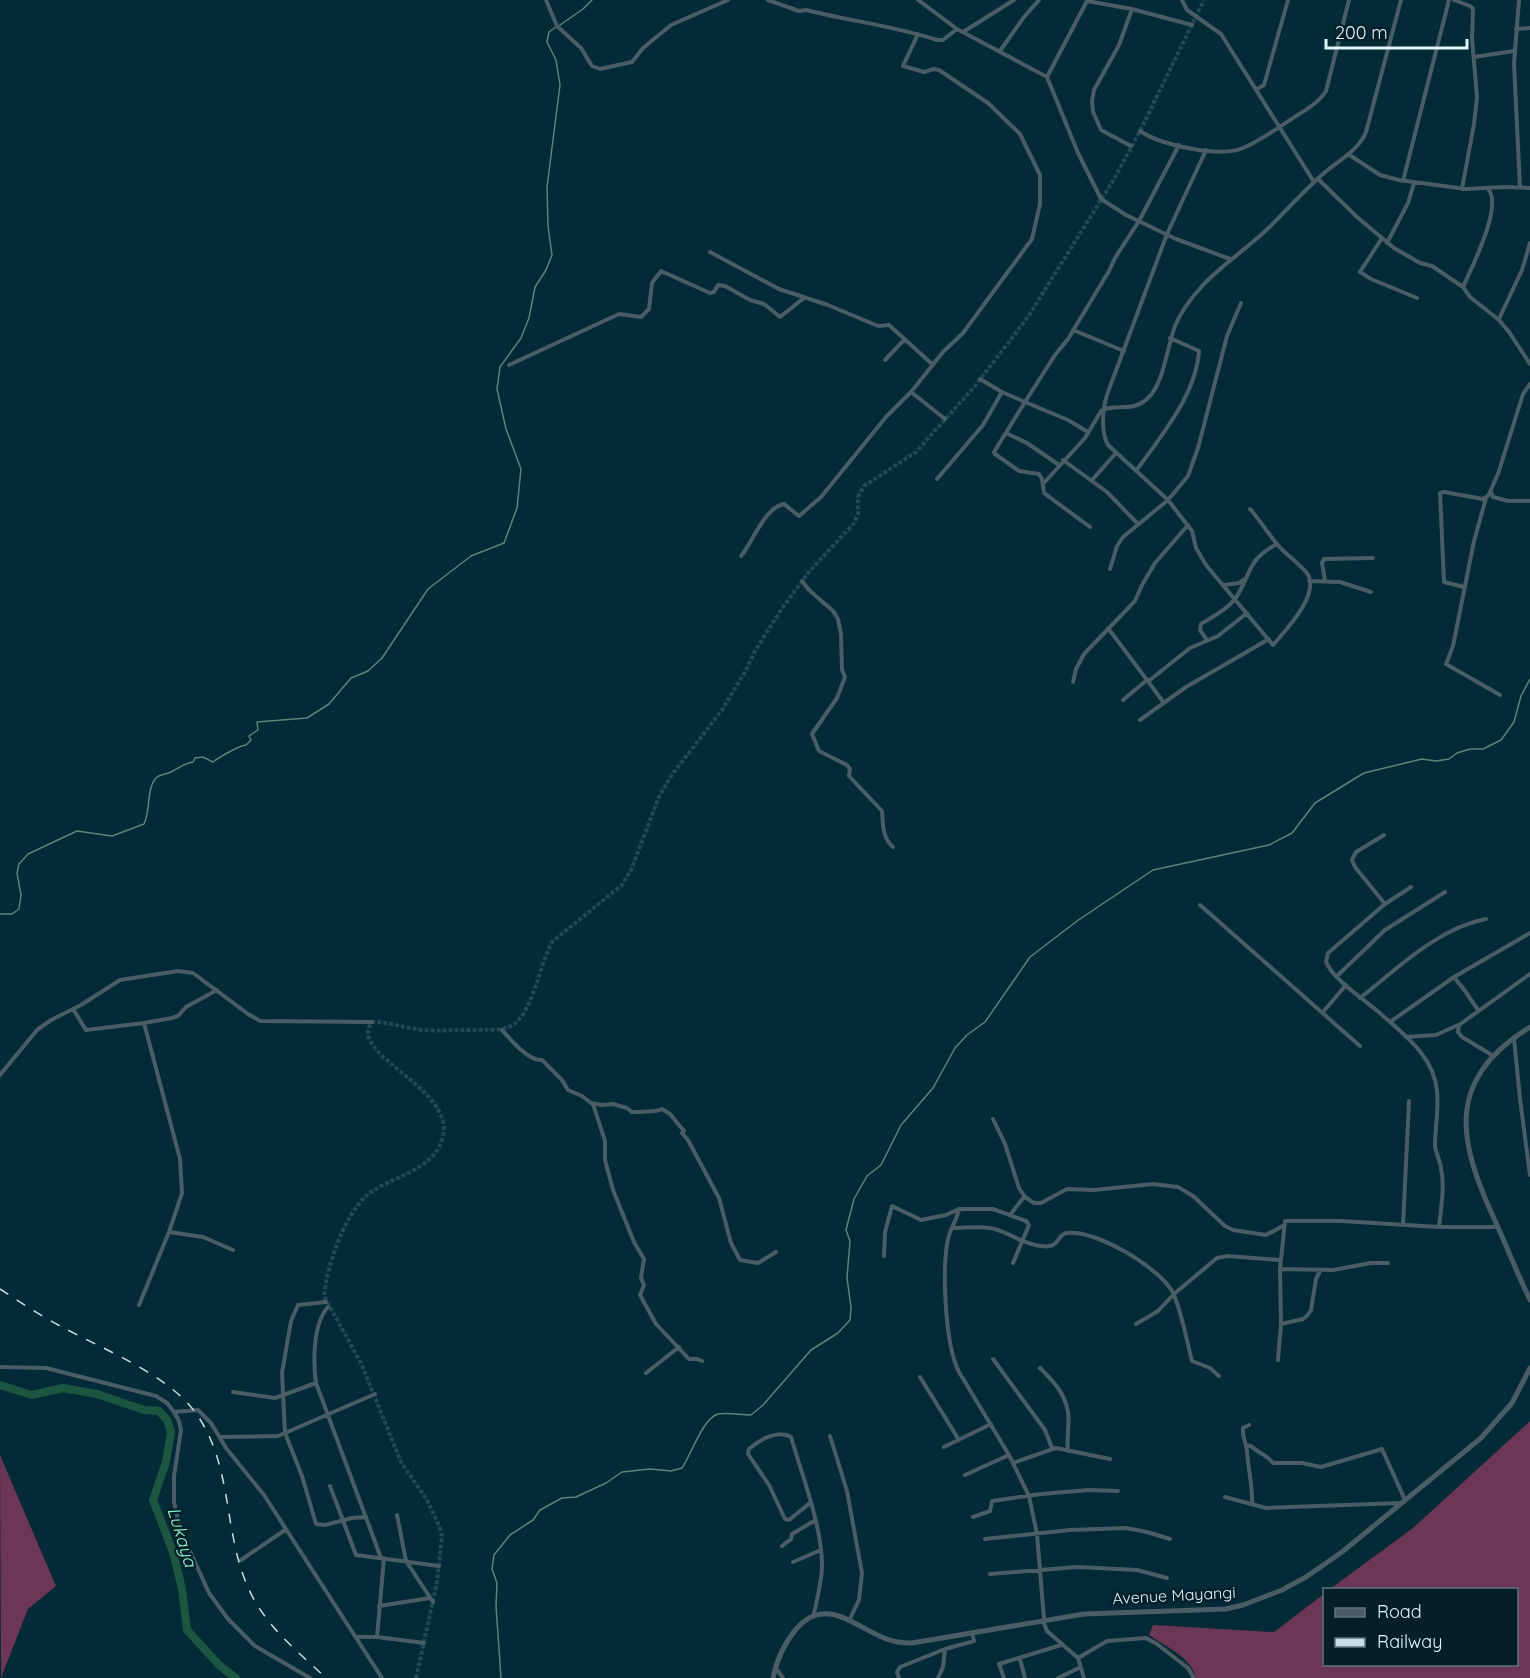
<svg xmlns="http://www.w3.org/2000/svg" width="1530" height="1678" font-family="Quicksand,sans-serif">
<style>
.forest{fill:#6c3655}
.lines{fill:none;stroke-linecap:round;stroke-linejoin:round}
.stream{stroke:#57867a;stroke-width:1.5}
.river{stroke:#1c5641;stroke-width:8}
.minor-tunnel{stroke:#234855;stroke-width:4;stroke-dasharray:4 2;stroke-linecap:butt}
.minor{stroke:#4a5d66;stroke-width:4}
.tertiary{stroke:#4a5d66;stroke-width:5}
.rail{stroke:#c8dee7;stroke-width:1.5;stroke-dasharray:10 10;stroke-linecap:butt}
.labels{text-anchor:middle;stroke-width:4.5;stroke-linejoin:round;paint-order:stroke}
.street-label{font-size:16px;fill:#e1f5fe;stroke:#051f29}
.water-label{font-size:18px;font-style:italic;fill:#8af5ca;stroke:#051f29}
</style>
<rect width="100%" height="100%" fill="#022a37"/>
<path class="forest" d="M1530,1421V1678H1196C1191,1657 1166,1647 1149,1635L1153,1625L1274,1632L1324,1594V1664H1516V1590L1330,1589L1413,1528Z
M0,1455L56,1586L28,1609L1,1678Z"/>
<g class="lines">
<path class="stream" d="M560,25L583,9L592,0
M0,914H12L19,909L21,895L17,873L19,864L28,854L77,831L112,836L144,824C151,810 146,787 157,777C160,775 167,774 171,772C179,768 183,764 193,762L195,758L203,757L213,762C218,758 240,745 246,745L251,740L249,736L258,730L257,722L307,718L329,704L351,678L368,671L382,658L428,589L471,556L504,543L517,508L521,469L506,429L497,389L500,367L521,338L529,318L535,287L546,270L552,255L548,226L547,187L560,85L556,60L547,42L549,32L556,27
M501,1678L496,1606L497,1583L492,1569L494,1555L510,1535L533,1520L540,1510L562,1498L576,1497L606,1483L622,1472L650,1469L671,1471L682,1468C691,1455 703,1418 718,1414C728,1412 741,1415 751,1415L763,1405L811,1350L838,1333L850,1320L851,1307L847,1278L850,1241L846,1230L854,1199L867,1176L881,1165L901,1125L933,1088L955,1048L967,1035L985,1022L1030,957L1077,921L1153,870L1269,845L1292,833L1315,803L1364,773L1422,759L1436,761L1449,759L1457,753L1470,749H1483L1501,740L1514,722L1521,696L1530,679"/>
<path class="river" d="M0,1385L32,1395L63,1388L97,1394L144,1410L159,1411L167,1420L171,1432L166,1462L153,1500L173,1552L182,1589L187,1630L220,1666L236,1678"/>
<path class="minor-tunnel" d="M416,1678L437,1582L442,1536L440,1528L427,1500L401,1462L361,1363L324,1296C327,1266 343,1218 366,1196C389,1176 435,1172 443,1136C454,1087 346,1054 372,1022H376C391,1023 406,1028 422,1030C439,1031 455,1030 473,1030C494,1029 513,1034 525,1011C537,989 541,964 552,942L622,885L631,870L659,797L671,776L722,710L746,670L755,651L781,610L808,573L854,523L858,514V497L864,486L916,452L975,386L1028,317L1114,179L1140,131L1204,0"/>
<path class="minor" d="M546,0L557,26L581,48L592,66L600,69L632,62L643,48L671,25L728,0
M768,0L799,11L806,10C850,21 894,26 937,40H943L957,29
M918,0L957,29L1047,77L1078,153L1101,199L1126,215L1176,239L1230,259
M1182,0L1187,10L1221,34L1314,182
M1454,0L1470,6L1473,9L1472,39L1477,97L1474,124L1462,189
M1519,0L1514,64L1520,187
M1087,1L1132,9L1192,25
M1516,29L1530,28
M963,32L1014,0
M1000,51L1024,17L1039,0
M1474,57L1514,51
M1047,77L1087,1
M1257,89L1264,85L1288,0
M1140,131C1161,145 1219,158 1243,148C1259,141 1275,130 1290,120C1302,112 1318,104 1326,91L1349,0
M1131,146L1101,130L1093,112L1092,101L1094,90L1119,45L1132,9
M1206,150L1167,234L1108,392C1103,406 1100,431 1108,445L1168,500L1192,531L1196,548L1206,565L1273,645C1285,631 1323,592 1306,572C1297,562 1283,552 1276,543C1267,532 1259,519 1250,509
M1348,154L1380,175L1399,180L1466,189L1504,187L1530,188
M1318,179L1357,217L1394,248L1420,263L1432,266L1463,287L1470,297L1499,320L1509,332L1530,364
M1403,181L1449,0
M1382,238L1360,272L1371,279L1417,298
M1387,243L1408,203L1414,183
M710,252L779,289L828,305L878,326L889,325L932,364
M1463,287C1471,269 1505,203 1487,188
M1499,319L1522,270L1530,243
M1073,330L1124,351
M885,360L904,340
M509,365L619,314L641,317L649,309L652,283L661,271L710,293L714,292L718,285L725,286L750,300L764,304L780,317L804,298
M980,379L1002,392L1025,402L1055,355L1068,339L1109,271L1115,258L1139,221L1179,145
M911,392L945,419
M1088,432L1068,420L1025,402L994,452L995,454L1019,471L1039,474L1042,479L1044,493L1090,527
M1006,433L1027,443L1059,465
M1063,460L1107,492L1138,524
M1136,471C1161,436 1196,395 1199,351L1170,338
M937,479L983,425L1002,392
M1092,480L1116,453
M1043,484L1085,438L1101,411C1115,402 1132,414 1148,398C1164,383 1167,347 1175,326C1181,311 1192,297 1203,285C1221,266 1243,251 1262,234C1283,215 1302,192 1324,173C1339,160 1358,151 1366,132L1401,0
M1491,492L1493,497L1508,501H1530
M1486,498L1474,541L1453,646L1446,664L1500,695
M741,556C752,543 765,507 784,504L799,516L821,497L886,417L911,392L943,352L963,333L1032,239L1040,204V175L1020,134L988,103L939,70L934,69L924,72L903,66L918,34
M1110,569L1117,546L1123,537L1168,500L1188,476L1198,448L1227,336L1241,303
M1325,580L1322,563L1324,559L1373,558
M802,581L809,590L833,611L838,619L841,634L842,670L845,677L837,698L812,734L819,751L847,765L850,769L849,776L882,811C883,824 882,837 893,847
M1309,581L1340,582L1371,592
M1224,585L1239,583L1245,579
M1464,587L1444,582L1440,493L1444,492L1483,499L1488,496L1498,474L1523,394L1530,384
M1108,628L1147,680H1150L1190,648L1218,636L1247,613
M1207,640L1200,630L1201,624C1212,617 1227,610 1235,599C1252,574 1246,560 1277,544
M1073,682L1076,669L1084,654L1135,601L1142,585L1155,563L1188,525
M1123,700L1147,680L1164,703
M1140,720L1186,687L1269,639
M1384,835L1356,852L1352,860L1355,867L1385,904
M1411,887L1385,904L1328,953L1326,962C1334,981 1367,1001 1382,1015C1406,1036 1434,1057 1437,1091C1439,1109 1435,1127 1435,1146C1436,1154 1440,1160 1441,1168C1445,1186 1441,1208 1439,1227
M1200,905L1360,1046
M1337,976L1385,930L1445,892
M1454,977L1465,991L1478,1010
M1360,998C1398,968 1438,928 1486,919
M73,1009L86,1030L144,1023L180,1159L182,1193L169,1232L203,1237L233,1250
M1323,1012L1346,985
M1390,1022L1454,977L1530,933
M144,1023L172,1018L178,1016L186,1007L217,990
M502,1030C511,1040 528,1061 542,1060L562,1080L568,1090L582,1096L591,1103L602,1105L613,1104L627,1108L632,1112C639,1112 657,1112 662,1109L670,1114L684,1131L682,1133L688,1140L719,1198L731,1243L740,1260L758,1263L776,1252
M1406,1037L1436,1035L1458,1025
M1514,1038L1520,1099L1530,1175
M1492,1055L1462,1037L1458,1032L1459,1025L1530,974
M0,1075L37,1030L51,1020L81,1005L120,980L178,971L193,973L248,1014L260,1021L372,1022
M593,1104L605,1141V1160L613,1190L634,1242L644,1259L641,1278L644,1285L640,1295L656,1324L689,1359H697L702,1361
M993,1119L1005,1144L1019,1188L1025,1197L1034,1203H1041L1067,1189L1094,1190L1153,1184L1178,1187L1193,1196L1225,1226L1233,1230L1266,1235L1283,1226
M959,1209C957,1219 952,1226 949,1235C941,1265 945,1345 959,1372L1009,1455L1029,1496L1037,1534L1044,1619
M1010,1215L1024,1197
M1403,1225L1409,1101
M953,1228C964,1228 980,1226 990,1228C1006,1230 1021,1244 1041,1246C1061,1249 1056,1234 1067,1233C1095,1229 1158,1267 1172,1291C1181,1308 1187,1342 1192,1361L1210,1368L1219,1376
M884,1256L885,1232L892,1206L921,1220L946,1215L959,1209H993L1026,1221L1029,1225L1013,1263
M1280,1269L1333,1270L1371,1263H1388
M326,1302L298,1305L291,1321L282,1373L285,1433L302,1476L316,1524L325,1525L352,1518L366,1517
M139,1305L169,1232
M328,1307C313,1323 313,1362 316,1383L381,1558
M1136,1324L1158,1311L1174,1294L1217,1258L1228,1256L1280,1260
M1281,1324L1303,1319L1307,1316L1311,1310L1316,1279L1320,1271
M993,1359L1045,1430L1052,1448
M1278,1360L1281,1324L1280,1269L1285,1221H1341L1439,1227H1498
M0,1367L46,1368L156,1396L167,1403L174,1412L179,1421L181,1430L174,1476V1502L180,1529L209,1593L228,1619L255,1646L310,1678
M1040,1368C1053,1381 1065,1393 1068,1412C1070,1425 1066,1438 1068,1451
M646,1373L679,1347
M920,1377L959,1440
M233,1392L275,1398L316,1383
M174,1412L198,1410L211,1423L226,1448L264,1495L382,1678
M1249,1425L1243,1428C1242,1437 1246,1442 1247,1451C1248,1469 1253,1487 1252,1504
M830,1436L847,1491L862,1573L859,1600L849,1621
M220,1437L278,1436L375,1394
M1246,1445L1251,1446C1258,1453 1267,1455 1273,1463H1302L1321,1467L1382,1449L1405,1500
M944,1447L991,1424
M1013,1463L1056,1448L1110,1459
M965,1475L1009,1455
M330,1486L356,1555L439,1566
M1225,1497L1266,1508L1400,1503
M810,1503L789,1520L785,1519L769,1485L748,1454L749,1449C759,1440 778,1429 791,1437C802,1475 823,1529 822,1568C821,1584 817,1599 814,1614
M397,1515L406,1561L433,1602
M973,1517L990,1511L992,1501L1041,1494L1089,1490L1118,1491
M985,1539L1070,1530L1126,1528L1147,1532L1170,1539
M782,1546L791,1539L792,1534L814,1521
M241,1560L285,1530
M793,1562L821,1550
M990,1574L1077,1567L1137,1570L1167,1578
M379,1606L430,1598
M1043,1621L1047,1631L1078,1658L1084,1678
M357,1637H377L424,1643
M377,1637L384,1558
M1078,1658L1107,1641L1146,1638L1157,1644L1188,1668L1194,1678
M1020,1659L1025,1678
M775,1667L783,1678
M899,1678L897,1672L900,1667L945,1649L974,1641L972,1633
M938,1678L943,1667L945,1649
M1004,1678L999,1664L1061,1645
M1058,1678L1081,1667"/>
<path class="tertiary" d="M1530,1027C1442,1082 1459,1143 1497,1225C1508,1250 1518,1275 1530,1300
M773,1678C777,1659 784,1643 797,1628C826,1596 854,1626 884,1638C893,1642 902,1643 912,1643L1084,1614L1226,1609L1243,1605L1282,1590L1306,1577L1342,1552L1481,1438L1512,1403L1530,1368"/>
<path class="rail" d="M0,1289C20,1302 41,1316 62,1327C103,1349 168,1375 195,1412C233,1464 223,1529 247,1585C263,1624 296,1650 326,1678"/>
</g>
<g class="labels">
<g class="street-label">
<text transform="translate(1174 1595) rotate(-3)" y="6">Avenue Mayangi</text>
</g>
<g class="water-label">
<text transform="translate(182 1537) rotate(73)" y="6">Lukaya</text>
</g>
</g>
<rect x="1323" y="1588" width="195" height="78" fill="#051f29" stroke="#5d757e" stroke-width="1.5"/>
<rect x="1335" y="1608" width="30" height="9" fill="#4a5d66" stroke="#5d757e" stroke-width="1.5"/>
<text x="1377" y="1618" font-size="18" fill="#e1f5fe">Road</text>
<rect x="1335" y="1638" width="30" height="9" fill="#c8dee7" stroke="#5d757e" stroke-width="1.5"/>
<text x="1377" y="1648" font-size="18" fill="#e1f5fe">Railway</text>
<path d="M1326 39v9h141v-9" fill="none" stroke="#e1f5fe" stroke-width="3"/>
<text x="1335" y="39" font-size="18" fill="#e1f5fe" stroke="#051f29" stroke-width="4.5" paint-order="stroke">200 m</text>
</svg>
